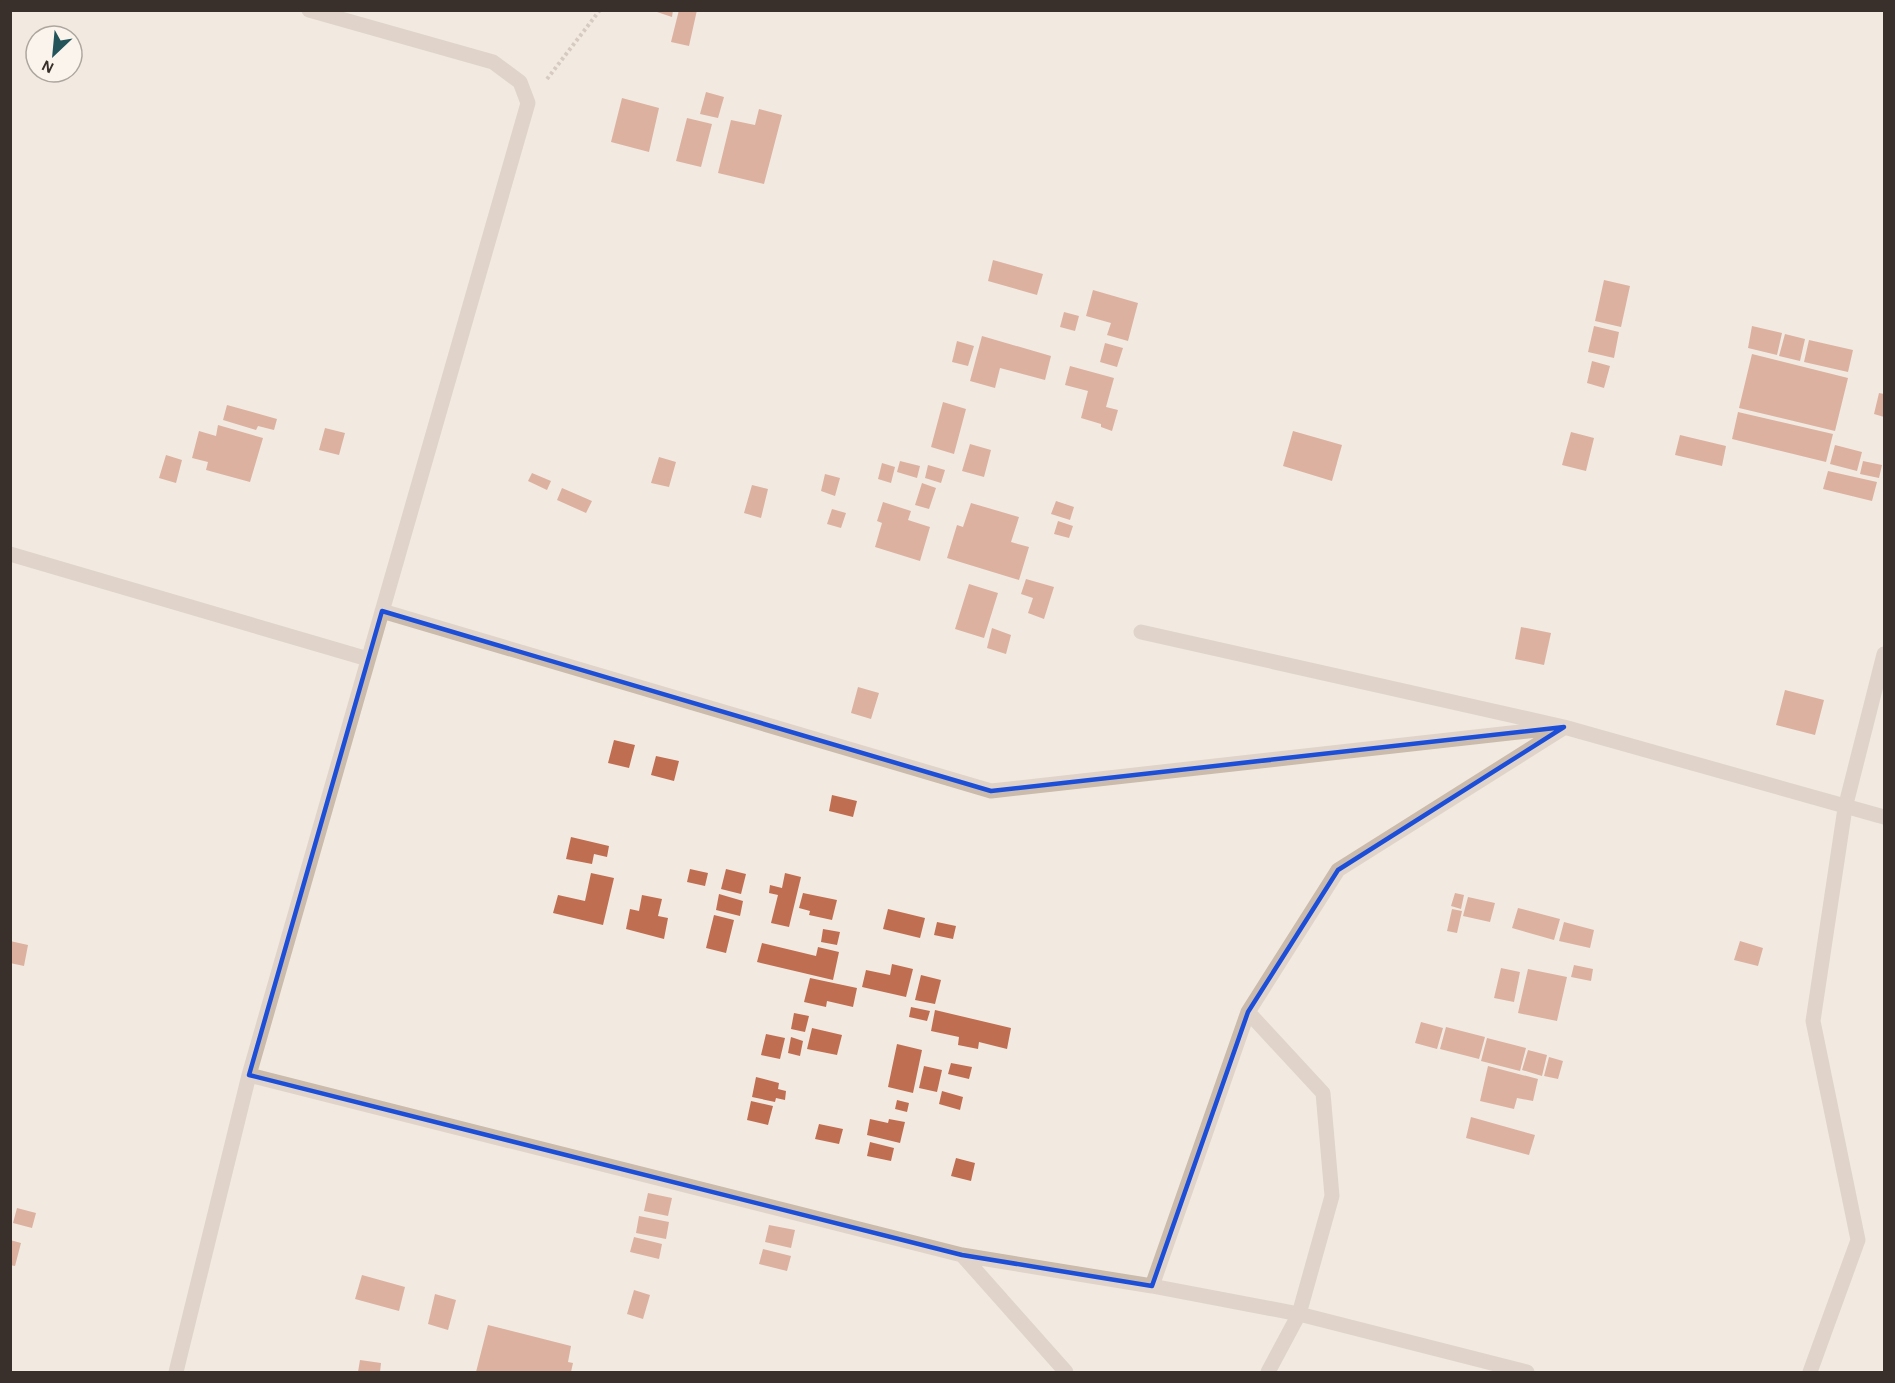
<svg xmlns="http://www.w3.org/2000/svg" width="1895" height="1383" font-family="'Alegreya Sans',sans-serif">
<style>
.building{fill:#c06e51}
.lines{fill:none;stroke-linecap:round;stroke-linejoin:round}
.path{stroke:#b6a597;stroke-width:4;stroke-dasharray:3 3;stroke-linecap:butt}
.street{stroke:#cabbad;stroke-width:15}
.marked{fill:none;stroke:#1d4ed8;stroke-width:4.5;stroke-linejoin:round}
</style>
<rect width="100%" height="100%" fill="#f2eae1"/>
<path class="building" d="M651,10H673L672,17Z
M679,10H697L689,46L671,42Z
M706,92L724,97L718,118L700,114Z
M622,98L659,108L649,152L611,142Z
M759,109L782,115L764,184L718,173L731,120L755,125Z
M687,118L712,124L701,167L676,161Z
M993,260L1043,274L1037,295L988,281Z
M1604,280L1630,286L1621,327L1595,321Z
M1093,290L1138,303L1128,341L1107,335L1111,323L1086,316Z
M1064,312L1079,316L1075,331L1060,327Z
M1594,326L1619,332L1614,358L1588,352Z
M1752,326L1782,333L1777,355L1748,348Z
M1785,334L1805,339L1800,361L1779,356Z
M982,336L1051,356L1045,380L1000,368L995,388L970,381Z
M1809,340L1853,350L1848,372L1804,362Z
M957,341L974,346L968,366L952,362Z
M1105,343L1123,348L1117,367L1100,362Z
M1752,354L1848,378L1835,431L1739,408Z
M1592,361L1610,366L1604,388L1587,383Z
M1070,366L1114,378L1106,407L1118,410L1112,431L1101,427V424L1081,418L1088,391L1065,385Z
M1879,393L1884,394V417L1874,414Z
M943,402L966,409L954,454L931,447Z
M227,405L277,419L274,430L258,426L256,430L223,420Z
M1738,412L1833,434L1826,462L1732,439Z
M218,425L263,438L250,482L206,470L208,462L192,458L199,431L216,436Z
M325,428L345,433L339,455L319,450Z
M1293,431L1342,445L1332,481L1283,466Z
M1571,432L1594,438L1586,471L1562,465Z
M1680,435L1726,446L1722,466L1675,455Z
M970,444L991,450L984,477L962,471Z
M1835,445L1862,452L1857,471L1830,464Z
M166,455L182,460L176,483L159,478Z
M659,457L676,462L669,487L651,483Z
M900,461L920,466L917,478L897,472Z
M1863,461L1882,465L1879,478L1860,474Z
M882,463L895,467L891,483L878,479Z
M928,465L945,470L941,483L925,478Z
M1828,471L1877,482L1872,501L1823,489Z
M532,473L551,481L547,490L528,481Z
M825,474L840,478L835,496L821,491Z
M922,483L936,488L929,509L915,505Z
M752,485L768,489L761,518L744,513Z
M562,488L592,501L586,513L557,500Z
M1056,501L1074,507L1070,520L1051,514Z
M883,502L911,511L908,520L930,527L920,561L875,547L882,523L877,521Z
M971,503L1019,517L1011,542L1029,547L1019,580L947,558L957,525L963,527Z
M832,509L846,513L841,528L827,524Z
M1058,521L1073,526L1069,538L1054,534Z
M1026,579L1054,587L1044,619L1028,613L1033,598L1021,594Z
M969,584L998,593L984,638L955,629Z
M1521,627L1551,633L1544,665L1515,659Z
M992,628L1011,635L1006,654L987,648Z
M858,687L879,693L871,719L851,713Z
M1785,690L1824,700L1815,735L1776,725Z
M614,740L635,745L629,768L608,763Z
M656,756L679,761L674,781L651,775Z
M832,795L857,801L853,817L829,811Z
M571,837L609,846L607,857L594,854L592,864L566,859Z
M690,869L708,873L705,886L687,882Z
M726,869L746,874L741,894L721,889Z
M591,873L614,878L603,925L553,913L558,895L585,901Z
M785,873L801,877L789,927L771,923L778,895L769,893L770,885L782,888Z
M803,893L837,900L832,920L809,915L810,911L799,908Z
M1455,893L1464,895L1461,909L1451,906Z
M719,894L743,901L740,916L716,910Z
M642,895L662,899L658,916L668,918L664,939L626,929L630,909L639,911Z
M1468,897L1495,903L1490,922L1463,916Z
M1518,908L1560,919L1554,940L1512,928Z
M888,909L925,918L920,938L883,929Z
M1452,909L1462,911L1457,933L1447,931Z
M714,915L734,920L726,953L706,948Z
M937,922L956,926L953,939L934,935Z
M1564,922L1594,930L1590,948L1559,941Z
M823,929L840,932L837,945L821,942Z
M10,941L28,945L24,966L10,963Z
M1740,941L1763,948L1758,966L1734,960Z
M762,943L816,956L818,947L839,952L833,980L757,962Z
M892,964L913,969L906,997L862,987L866,970L890,975Z
M1574,965L1593,969L1591,981L1571,977Z
M1501,968L1520,972L1514,1002L1494,998Z
M1528,969L1567,977L1557,1021L1518,1013Z
M921,975L941,980L935,1004L915,1000Z
M810,978L857,988L853,1007L827,1001L826,1007L804,1002Z
M911,1007L930,1011L927,1021L909,1017Z
M935,1010L1011,1028L1007,1049L979,1042L978,1049L958,1045L959,1037L931,1031Z
M794,1013L809,1016L805,1032L791,1029Z
M1421,1022L1443,1028L1437,1049L1415,1043Z
M1446,1027L1485,1037L1479,1059L1440,1049Z
M812,1028L842,1035L837,1055L807,1049Z
M766,1034L785,1038L780,1059L761,1055Z
M791,1037L803,1041L800,1056L788,1053Z
M1487,1038L1526,1048L1520,1071L1481,1061Z
M897,1044L922,1050L913,1093L888,1087Z
M1528,1050L1547,1055L1542,1076L1522,1070Z
M1549,1057L1563,1061L1558,1079L1544,1076Z
M951,1063L972,1067L969,1079L948,1074Z
M924,1066L942,1070L937,1092L919,1088Z
M1488,1066L1538,1079L1533,1101L1517,1098L1514,1109L1480,1101Z
M756,1077L779,1083L778,1089L786,1091L785,1100L776,1098L775,1102L752,1097Z
M942,1091L963,1097L960,1110L939,1104Z
M897,1100L909,1103L907,1112L895,1109Z
M751,1101L773,1106L768,1125L747,1120Z
M1471,1117L1535,1135L1529,1155L1466,1138Z
M870,1119L888,1123L889,1119L905,1122L900,1143L867,1135Z
M819,1124L843,1129L839,1144L815,1139Z
M870,1142L894,1148L891,1161L867,1156Z
M956,1158L975,1163L971,1181L951,1176Z
M648,1193L672,1198L668,1216L644,1211Z
M17,1208L36,1213L32,1228L13,1223Z
M639,1216L669,1222L666,1239L636,1233Z
M769,1225L795,1230L791,1248L765,1242Z
M634,1237L662,1244L659,1259L630,1252Z
M10,1240L21,1243L15,1266L10,1265Z
M763,1249L791,1256L787,1271L759,1264Z
M362,1275L405,1287L399,1311L355,1299Z
M634,1290L650,1295L643,1319L627,1314Z
M435,1294L456,1300L448,1330L428,1324Z
M488,1325L571,1346L568,1362L573,1363L571,1372H476Z
M360,1360L381,1363L380,1372H358Z"/>
<g class="lines">
<path class="path" d="M547,79L600,10"/>
<path class="street" d="M10,554L368,659
M382,611L991,791L1564,727
M1141,632L1564,727L1884,817
M1248,1012L1323,1093L1332,1196L1299,1314L1268,1372
M249,1075L962,1255L1152,1286L1299,1314L1527,1372
M962,1255L1066,1372
M1152,1286L1248,1012L1338,870L1562,729
M176,1372L249,1075L528,103L520,82L493,62L309,10
M1810,1372L1858,1240L1813,1021L1845,808L1884,654"/>
</g>
<path d="M0 0H1895V1383H0ZM382,611L991,791L1564,727L1338,870L1248,1012L1152,1286L962,1255L249,1075Z" fill="#f2eae1" fill-opacity=".55" fill-rule="evenodd"/>
<path class="marked" d="M382,611L991,791L1564,727L1338,870L1248,1012L1152,1286L962,1255L249,1075Z"/>
<rect width="1895" height="1383" fill="none" stroke="#39302b" stroke-width="24"/>
<g transform="translate(54 54) rotate(206)"><circle r="28" fill="#faf4ed" stroke="#ada69f" stroke-width="1.5"/>
<path d="M0-4.5L10 22L0 15L-10 22Z" fill="#225459"/>
<text y="-9" font-size="16" font-weight="bold" text-anchor="middle" fill="#39302b">N</text>
</g>
</svg>
